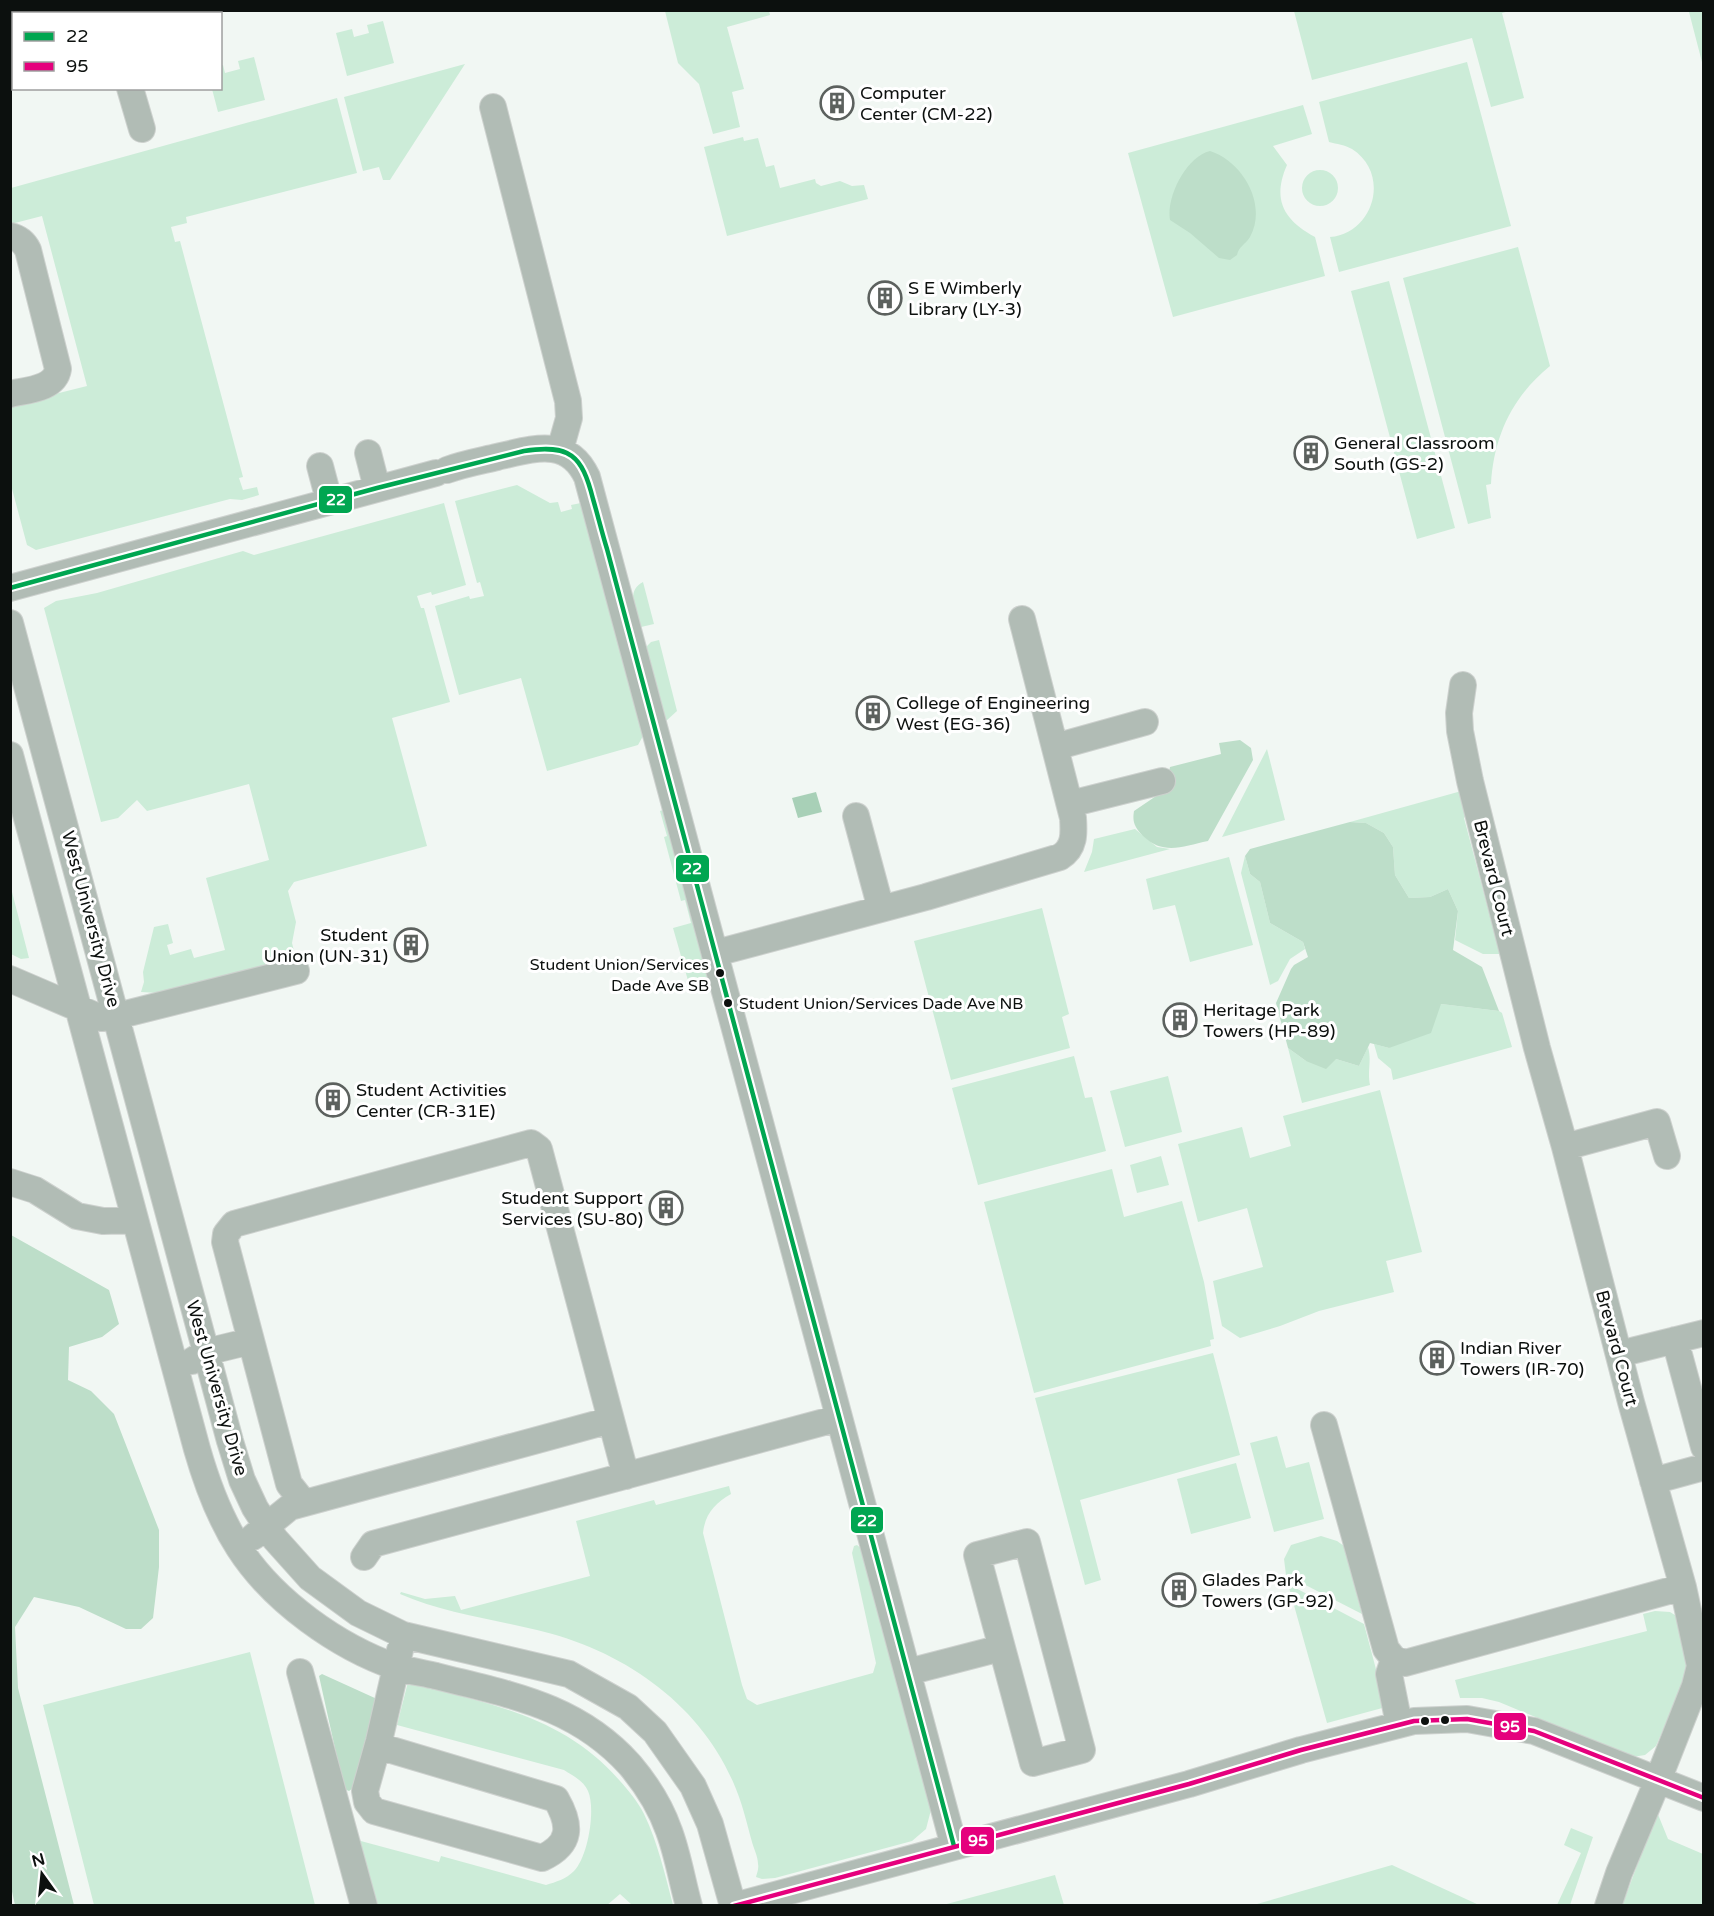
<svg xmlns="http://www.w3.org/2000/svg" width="1714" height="1916" font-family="'Varela Round',sans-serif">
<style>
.green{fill:#ccecd8}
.forest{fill:#bddec9}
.water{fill:#a8d0b7}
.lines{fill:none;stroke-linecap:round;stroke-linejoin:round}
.minor-casing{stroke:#cdd1ce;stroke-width:28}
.minor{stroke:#b1bcb5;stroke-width:26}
.bus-1-casing{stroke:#fff;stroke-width:9}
.bus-2-casing{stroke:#fff;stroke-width:9}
.bus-1{stroke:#00a651;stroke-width:4.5}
.bus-2{stroke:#e5007d;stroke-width:4.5}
.bus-dot{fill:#0c100e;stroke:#fff;stroke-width:2}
.labels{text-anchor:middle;stroke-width:6;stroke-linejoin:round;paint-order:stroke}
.bus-label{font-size:16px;fill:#0c100e;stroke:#fff;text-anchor:end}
.poi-label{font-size:18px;fill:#0c100e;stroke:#fff;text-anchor:start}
.street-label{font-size:18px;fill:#0c100e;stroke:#fff}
.line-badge{stroke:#fff;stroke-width:2}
.badge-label{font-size:16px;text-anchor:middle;font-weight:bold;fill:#fff}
</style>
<rect width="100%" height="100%" fill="#f1f7f3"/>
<path class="green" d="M665,11H769L770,15L727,27L744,89L732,92L740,127L713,134L699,84L678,63Z
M1294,11H1509L1502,13L1524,98L1491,107L1472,38L1312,80Z
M1689,11H1703V66L1689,12Z
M383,21L394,63L347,76L336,33L352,29L354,37L369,33L367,25Z
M254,57L265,100L218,112L212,89L220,88L221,66L223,65L225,73L240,69L238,61Z
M1467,62L1511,226L1339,272L1330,237C1374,233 1391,174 1352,149C1345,145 1337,144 1329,142L1319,102Z
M465,64L390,180H383L379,167L363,171L344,97Z
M337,98L357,173L186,217L187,223L171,227L175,242L180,241L243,477L239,478L243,490L257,487L259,495L242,500L230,499L36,550L27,545L11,485V405L87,386L42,216L11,224V188Z
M1303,105L1312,134L1273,146L1287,165C1272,199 1283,220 1315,237L1325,276L1173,317L1128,153Z
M743,137L744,141L758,138L766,167L774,165L780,188L815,179L816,183L821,186L840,181L852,186L864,185L868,199L727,236L704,147Z
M1302 188a18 18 0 1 1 36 0a18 18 0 1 1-36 0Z
M1518,247L1550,366C1512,397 1494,436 1491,484L1486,485L1491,518L1468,524L1403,278Z
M1389,281L1455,528L1417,539L1351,291Z
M517,485L550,503L558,502L561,512L572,509L571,505L581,503L643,736L638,745L547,771L521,678L459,695L435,606L469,596L470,599L484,596L480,582L477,583L455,501Z
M444,503L466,585L432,595L431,592L417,596L421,608H424L450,702L392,718L427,846L294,882L288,891L296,922L292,943L294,951L267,958L264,968L158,993L141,992L144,982L143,972L154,927L168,924L173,943L167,945L170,955L191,949L194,958L225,950L206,878L269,860L249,784L147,811L137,800L118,818L101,822L44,608L56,601L97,593L243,551L254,555Z
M643,582L654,624L641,627C636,612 625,591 643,582Z
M659,640L677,711L666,721L646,647L651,642Z
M1267,749L1285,820L1222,837Z
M1465,790L1470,810L1464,818L1500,954H1483L1455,940L1458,911L1448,889L1430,897L1409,898L1395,875L1393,847L1384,833L1366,823L1350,822Z
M663,810L709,979L689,984L673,928L691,923L685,900L681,901L664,837L667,836L660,811Z
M1135,829L1157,847L1170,849L1084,872L1092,852L1094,839Z
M1245,856L1250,874L1260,882L1270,923L1303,942L1305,949L1290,959L1278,981L1270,985L1241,873Z
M1229,857L1253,945L1190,962L1175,905L1153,910L1146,879Z
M11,888L29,958L21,959L11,954Z
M1042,908L1069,1014L1062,1017L1070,1048L951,1080L914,941Z
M1441,1004L1499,1011L1502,1013L1512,1047L1393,1080L1391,1069L1378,1058L1374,1044L1389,1048Z
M1368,1047C1372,1061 1367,1071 1370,1085L1302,1103L1288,1048L1306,1061L1336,1059L1359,1066Z
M1074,1056L1085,1098L1092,1097L1106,1151L978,1185L952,1088Z
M1168,1076L1182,1132L1125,1147L1110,1091Z
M1380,1090L1422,1252L1386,1261L1394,1292L1319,1311L1280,1326L1240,1338L1222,1326L1213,1281L1263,1267L1247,1208L1198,1222L1178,1144L1242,1127L1250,1158L1291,1146L1283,1116Z
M1161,1156L1169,1185L1137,1193L1130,1165Z
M1112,1169L1124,1217L1182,1201L1204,1282L1214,1339L1210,1340L1211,1346L1034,1393L984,1202Z
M1213,1353L1240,1455L1080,1500L1101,1580L1085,1585L1035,1398Z
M1277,1436L1286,1468L1309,1462L1324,1519L1274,1532L1250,1443Z
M1236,1463L1251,1518L1191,1534L1177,1479Z
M729,1486L731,1494C715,1503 705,1514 703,1533L742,1685L747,1699L757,1705L873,1673L876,1663L852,1553L854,1546L857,1545L863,1550L932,1806L926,1829L912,1841L775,1878L762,1879L756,1877C757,1873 759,1868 758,1864C758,1857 754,1849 752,1842C747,1824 743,1806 736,1789C703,1705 623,1650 537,1630C492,1619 443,1613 400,1594L401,1592L425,1599L455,1596L461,1610L590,1576L576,1521L654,1500L656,1505Z
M1321,1536L1337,1541L1344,1546L1362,1614L1286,1575L1284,1559L1291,1545Z
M1288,1584L1364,1624L1386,1707L1327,1723Z
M1655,1611L1670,1612L1678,1617L1688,1657L1687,1674L1656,1746L1645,1755L1632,1757L1499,1702L1482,1698H1460L1455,1680L1647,1631L1643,1614Z
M250,1652L315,1905H94L43,1705Z
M408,1682C487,1704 563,1715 620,1781C629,1791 638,1802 644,1814C658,1843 665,1875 673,1905H632L620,1894L606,1906L376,1905L357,1840L439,1862L441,1856L546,1885C556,1882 566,1879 574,1871C588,1857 596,1809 588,1791C584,1781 573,1776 564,1770L397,1725Z
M1657,1812L1668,1839L1703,1854V1905L1622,1906Z
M1571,1828L1593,1837L1570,1905H1557L1581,1853L1564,1845Z
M1392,1865L1479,1905L1250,1906Z
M1055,1875L1064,1905H943Z"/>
<path class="forest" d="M1210,151C1242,161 1268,204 1250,237C1245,245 1239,246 1237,255L1230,260L1219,258L1190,233L1170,220C1166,197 1186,157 1210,151Z
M1240,740L1251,748L1253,760L1208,841C1183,846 1164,856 1143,836C1135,828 1132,822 1134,811L1165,790L1170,767L1221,754L1219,743Z
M1350,822L1366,823L1384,833L1393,847L1395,875L1409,898L1430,897L1448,889L1458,911L1453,950L1482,967L1499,1011L1441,1004L1431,1033L1389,1048L1370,1043L1359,1066L1336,1059L1326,1069L1306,1061L1288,1048L1276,1003L1291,969L1294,965L1308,957L1303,942L1270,923L1260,882L1250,874L1245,856L1250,849Z
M11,1235L109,1290L119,1324L102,1337L69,1347L68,1380L91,1391L114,1414L159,1530V1567L153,1618L141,1629H126L79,1607L34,1597L15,1627L18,1688L74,1905H15L11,1887Z
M322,1674L377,1699L353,1788L349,1791L344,1789L319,1676Z"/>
<path class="water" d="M816,792L822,812L798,818L792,798Z"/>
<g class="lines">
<g class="minor-casing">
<path id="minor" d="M108,10L109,14
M130,88L142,129
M493,107L568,401L569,418L560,450
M10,236C19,238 24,242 28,250L58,369C55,389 27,390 10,394
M368,453L377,488
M320,466L329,500
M447,470C463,464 480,461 497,457C533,449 568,436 587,477L954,1846
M10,588L436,473
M10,623L230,1441L242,1480L255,1508L275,1539L310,1578L358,1613L403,1635L569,1674L628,1707L655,1732L693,1786L710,1824L733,1906
M1463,685L1459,713L1460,731L1470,781L1537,1048L1565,1147L1631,1402L1683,1587L1700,1666L1695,1686L1658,1780L1619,1873L1608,1906
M1055,747L1145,722
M10,755L197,1449C207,1484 219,1517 239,1548C273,1601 338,1647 396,1667C409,1671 423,1673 436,1676C510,1695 576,1705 630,1765C646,1784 661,1808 669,1831C678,1855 682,1881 689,1906
M1070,804L1162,781
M856,816L881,909
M716,953L926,897L1060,857C1075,848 1074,833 1073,818L1022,619
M10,979L101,1018L117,1016L296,971
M1565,1147L1657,1122L1667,1156
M10,1182L35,1190L77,1216L103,1221L135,1220
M1675,1340L1704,1447
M1619,1354L1704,1333
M192,1361L206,1352L251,1341
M1324,1425L1386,1649L1394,1659L1405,1663L1683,1587
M1653,1481L1704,1467
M304,1503L289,1484L225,1242L226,1234L234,1224L531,1143L539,1149L626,1476
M253,1537L290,1507L611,1420
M1027,1542L1082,1750L1033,1763L977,1555Z
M364,1557L373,1544L839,1418
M1394,1659L1389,1674L1399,1724
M300,1672L364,1906
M908,1672L1001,1648
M378,1746L556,1799C571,1825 572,1844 542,1858L374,1811L367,1802L365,1791L379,1741L400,1650
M734,1906L1189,1784L1301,1750L1414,1721L1467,1719L1534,1731L1704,1798"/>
</g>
<use href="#minor" class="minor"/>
<g class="bus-1-casing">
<path id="bus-1" d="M10,588L377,488L524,451C570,444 582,455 593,499C598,516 602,533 607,549L954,1846"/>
</g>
<g class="bus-2-casing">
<path id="bus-2" d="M734,1906L1189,1784L1301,1750L1414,1721L1467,1719L1534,1731L1704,1798"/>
</g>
<use href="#bus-1" class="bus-1"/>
<use href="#bus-2" class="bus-2"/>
</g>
<defs>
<g id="building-ring" transform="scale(1.725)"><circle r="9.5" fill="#fff" stroke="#5c615e" stroke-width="1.5"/><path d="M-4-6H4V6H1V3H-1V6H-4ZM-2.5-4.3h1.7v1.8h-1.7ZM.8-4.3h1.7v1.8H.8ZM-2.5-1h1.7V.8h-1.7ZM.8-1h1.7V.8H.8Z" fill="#5c615e"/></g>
</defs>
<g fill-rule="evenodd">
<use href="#building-ring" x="837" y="103"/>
<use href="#building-ring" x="885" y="298"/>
<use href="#building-ring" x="1311" y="453"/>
<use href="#building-ring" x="873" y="713"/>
<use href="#building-ring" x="411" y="945"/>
<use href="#building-ring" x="1180" y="1020"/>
<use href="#building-ring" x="333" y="1100"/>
<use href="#building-ring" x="666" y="1208"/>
<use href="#building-ring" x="1437" y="1358"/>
<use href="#building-ring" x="1179" y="1590"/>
</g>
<g class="bus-dot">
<circle cx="720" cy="973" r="5"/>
<circle cx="728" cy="1003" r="5"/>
<circle cx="1445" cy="1720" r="5"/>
<circle cx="1425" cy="1721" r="5"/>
</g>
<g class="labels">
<g class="bus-label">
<text x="709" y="970">Student Union/Services<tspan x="709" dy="21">Dade Ave SB</tspan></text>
<text x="739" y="1009" text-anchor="start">Student Union/Services Dade Ave NB</text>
</g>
<g class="poi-label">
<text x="860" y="99">Computer<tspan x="860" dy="21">Center (CM-22)</tspan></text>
<text x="908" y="294">S E Wimberly<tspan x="908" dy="21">Library (LY-3)</tspan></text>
<text x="1334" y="449">General Classroom<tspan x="1334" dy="21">South (GS-2)</tspan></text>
<text x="896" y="709">College of Engineering<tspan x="896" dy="21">West (EG-36)</tspan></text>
<text x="388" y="941" text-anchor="end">Student<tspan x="388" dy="21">Union (UN-31)</tspan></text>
<text x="1203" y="1016">Heritage Park<tspan x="1203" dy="21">Towers (HP-89)</tspan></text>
<text x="356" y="1096">Student Activities<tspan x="356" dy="21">Center (CR-31E)</tspan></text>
<text x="643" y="1204" text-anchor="end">Student Support<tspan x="643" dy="21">Services (SU-80)</tspan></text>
<text x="1460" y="1354">Indian River<tspan x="1460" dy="21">Towers (IR-70)</tspan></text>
<text x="1202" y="1586">Glades Park<tspan x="1202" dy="21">Towers (GP-92)</tspan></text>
</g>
<g class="street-label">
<text transform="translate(1494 878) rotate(76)" y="6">Brevard Court</text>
<text transform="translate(91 919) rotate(75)" y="6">West University Drive</text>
<text transform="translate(1617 1348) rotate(75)" y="6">Brevard Court</text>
<text transform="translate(217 1388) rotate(74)" y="6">West University Drive</text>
</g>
</g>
<g class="line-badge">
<rect x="318" y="485" width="35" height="29" rx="6" fill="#00a651"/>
<rect x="675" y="854" width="35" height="29" rx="6" fill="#00a651"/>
<rect x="850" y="1506" width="34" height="28" rx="6" fill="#00a651"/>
<rect x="1493" y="1712" width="34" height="29" rx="6" fill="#e5007d"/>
<rect x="960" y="1826" width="35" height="29" rx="6" fill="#e5007d"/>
</g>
<g class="badge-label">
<text x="336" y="505">22</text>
<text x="692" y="874">22</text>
<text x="867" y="1526">22</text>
<text x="1510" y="1732">95</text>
<text x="978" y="1846">95</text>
</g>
<rect width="1714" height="1916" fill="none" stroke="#0c100e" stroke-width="24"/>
<rect x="12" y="12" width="210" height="78" fill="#ffffff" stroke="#9e9f9f" stroke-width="1.5"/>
<rect x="24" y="32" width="30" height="9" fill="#00a651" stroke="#9e9f9f" stroke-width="1.5"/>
<text x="66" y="42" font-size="18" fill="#0c100e">22</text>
<rect x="24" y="62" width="30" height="9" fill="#e5007d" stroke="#9e9f9f" stroke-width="1.5"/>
<text x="66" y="72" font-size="18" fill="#0c100e">95</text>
<g transform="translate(42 1874) rotate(345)" stroke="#ffffff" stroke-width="4.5" paint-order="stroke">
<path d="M0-4.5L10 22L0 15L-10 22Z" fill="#0c100e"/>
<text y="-9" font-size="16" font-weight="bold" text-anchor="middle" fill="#0c100e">N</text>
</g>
</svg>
